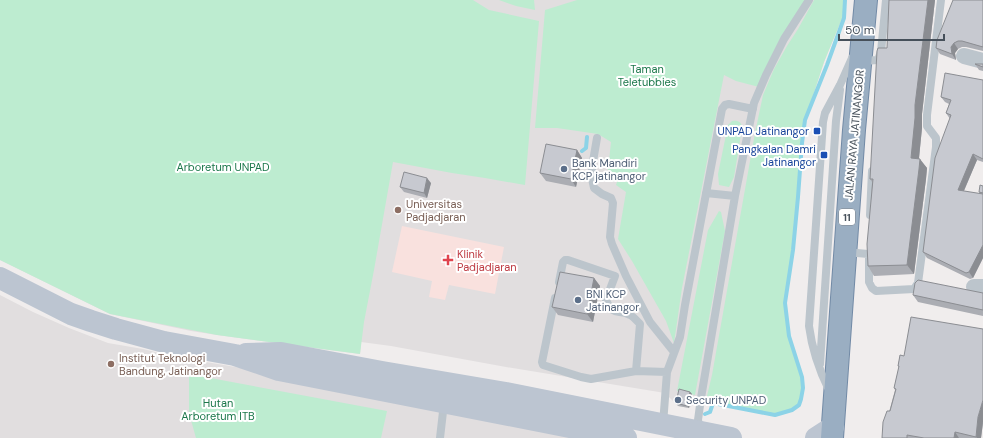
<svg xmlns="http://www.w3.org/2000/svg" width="983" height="438" font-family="'DM Sans',sans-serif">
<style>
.education{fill:#e1dedf}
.medical{fill:#f9e1de}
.green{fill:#bdecd0}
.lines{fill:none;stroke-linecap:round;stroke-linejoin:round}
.stream{stroke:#8cd3e7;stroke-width:4}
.trunk-casing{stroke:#728aa6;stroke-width:24}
.service{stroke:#bcc5cc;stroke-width:8}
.minor{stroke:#bcc5cc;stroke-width:16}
.secondary{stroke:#bcc5d1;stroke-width:22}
.trunk{stroke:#9aaec2;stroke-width:22}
.wall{fill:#abadb3}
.shaded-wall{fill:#8b8d92}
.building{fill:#c7c9d0;stroke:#8b8d92}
.transit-dot{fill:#1a4fb4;stroke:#fff;stroke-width:1.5}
.service-dot{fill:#5c6f8a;stroke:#fff;stroke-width:1.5}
.education-dot{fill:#8d6e63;stroke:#fff;stroke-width:1.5}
.health-dot{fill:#e0444e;stroke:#fff;stroke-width:1.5}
.labels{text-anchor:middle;stroke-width:4;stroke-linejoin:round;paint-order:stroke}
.shield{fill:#fff;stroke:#7e848c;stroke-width:1}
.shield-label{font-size:10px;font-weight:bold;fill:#46505a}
.park-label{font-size:11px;fill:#1b774a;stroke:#fff}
.transit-label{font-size:11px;fill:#164399;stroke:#fff;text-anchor:end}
.street-label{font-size:11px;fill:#46505a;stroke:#fff}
.service-label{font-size:11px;fill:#4e5e75;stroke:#fff;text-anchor:start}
.education-label{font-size:11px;fill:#785e54;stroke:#fff;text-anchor:start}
.health-label{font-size:11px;fill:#be3a42;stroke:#fff;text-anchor:start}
</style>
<rect width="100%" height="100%" fill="#f0eded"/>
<path class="education" d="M0,0H846L843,16L824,62L805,120L802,143L798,197L793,250L785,303L789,336L802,377L803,388L801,399L799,405L792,410L775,415L713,403L701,398L689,408L678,406L665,393L506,367L391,346L361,342L360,354L217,335L191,331L110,314L0,260Z
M0,295L33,312L69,328L108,343L143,349L183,359L206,362L265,372L603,438H0Z"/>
<path class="medical" d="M402,226L504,247L495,294L449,285L445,300L429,297L432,281L392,272Z"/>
<path class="green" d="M0,0H473L489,10L539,21L525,185L485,178L452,173L393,162L374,270L364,322L360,354L217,335L110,314L0,260Z
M499,0H534L535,10L516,6Z
M577,0H806L759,87L736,81L724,75L682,288L674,343L666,321L632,261L618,239L626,192L616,185L619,176L608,170L611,142L598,134L557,128H535L545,10Z
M814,0H846L843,16L824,62L805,120L802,143L798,197L793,250L785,303L789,336L802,377L803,388L801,399L799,405L792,410L775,415L714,403L706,400L712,375L755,133L763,95L774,69L787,46L798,29Z
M732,121C738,120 742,122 742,128L734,177L729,187L719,185L718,174L728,125Z
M719,211L721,212L725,231L695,395L677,391L708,230Z
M189,374L387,411L381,438H196L189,413Z"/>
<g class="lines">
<path class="stream" d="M582,151L586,148L587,137
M705,414L710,412L713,403L775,415L792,410L799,405L801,399L803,388L802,377L789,336L785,303L793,250L798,197L802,143L805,120L827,65L844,18L845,0"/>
<g class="trunk-casing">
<path id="trunk" d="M832,438L854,130L866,0"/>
</g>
<path class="service" d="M862,61L878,60L881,52L886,0
M597,138L592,167V179L594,188L602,194L611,198L613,203L610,237L612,244L626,276L650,322L674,352
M706,193L735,196
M870,215L872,171
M846,252L868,254L869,257V282L872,288L876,291L914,289L918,283L936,147V138L927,126V115L941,0
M559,282L563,262L565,260H568L615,276L606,300C614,318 618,308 630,315C634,317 637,321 640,324L636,371
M555,298L542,362L543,365L581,377L591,379L636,371L667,372
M820,364L836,121L840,90
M829,390C819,370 812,349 809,326L823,122L825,113L840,85L852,58
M663,424L667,372L680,337L685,305L722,109L725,105L729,104L753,109
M700,430L698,420L701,398L735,196L754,103L766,75L784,39L809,0
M440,438L444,403"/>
<path class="minor" d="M964,56L983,61
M974,287H983"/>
<path class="secondary" d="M0,278L71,314L91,321L116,329L164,342L235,355L279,370L626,438
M246,354L281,353L382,372L506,393L731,438
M816,438L833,427"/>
<use href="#trunk" class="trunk"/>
</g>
<path class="wall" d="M889,0H935L922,114V128L919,159L927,168L926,179L914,274L874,276L868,266L872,182L870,179L887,48Z
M983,0V51L966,47H962L958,49L955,53L956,60L940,54L936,48Z
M975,64H983V71L979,70Z
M983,80V162L977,160L964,191L980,194L979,192L983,186V258L973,278L970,279L927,258L923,252L950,119L946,113L949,104L945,102L941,97Z
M577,150L582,158L576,187L546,181L540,173Z
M431,183L427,198L404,192L400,187Z
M594,278L600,286L593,322L558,315L552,307Z
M983,293V316L918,302L913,295Z
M900,355L983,423L981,438H882L895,390L894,388L899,367L898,366Z
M690,392L692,394L689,408L678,406L676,403Z"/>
<path class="shaded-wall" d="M928,0H935L922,114V128L918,167L911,158L915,105Z
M954,43L958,49L955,53L956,60L952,54L951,47Z
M577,150L582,158L576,187L571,179Z
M973,154L977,160L962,195L958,190Z
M920,159L927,168L926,179L914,274L907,265Z
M427,178L431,183L427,198L424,193Z
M983,245V258L973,278L969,272Z
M594,278L600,286L593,322L587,314Z
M690,392L692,394L689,408L687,406Z
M983,400V422L981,438H977L976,437L978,417Z
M955,432L959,438H954Z"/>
<path class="building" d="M889,0H928L915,105V118L911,158L920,159L919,169L907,265L868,266L867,244L873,179H870L877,51L878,48H887Z
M953,0H983V47L962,41H958L954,43L951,47L952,54L936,48L937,40Z
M975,64H983V67Z
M945,73L983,80V159L973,154L958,190L983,194V245L969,272L966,273L923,252L935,158L951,115L946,113L951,100L941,97Z
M546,144L577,150L571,179L540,173Z
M404,172L427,178L424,193L400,187Z
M980,185L983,186V193L979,192Z
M560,272L594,278L587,314L552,307Z
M918,280L983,293V310L913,295L915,283Z
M911,317L983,329V400L978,417L976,437L955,432L954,438H924L907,435V438H882L883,422L887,411H890L896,389L894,388L899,366H898L900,355L904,356Z
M679,389L690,392L687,406L676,403Z"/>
<g class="transit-dot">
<rect x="813" y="127" width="8" height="8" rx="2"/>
<rect x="820" y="151" width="8" height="8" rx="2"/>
</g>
<g class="service-dot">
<circle cx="564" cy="169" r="4"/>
<circle cx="578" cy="300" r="4"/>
<circle cx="678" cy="400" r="4"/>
</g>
<g class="education-dot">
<circle cx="398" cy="210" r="4"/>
<circle cx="111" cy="364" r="4"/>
</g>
<path class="health-dot" d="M446 254h4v4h4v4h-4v4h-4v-4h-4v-4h4z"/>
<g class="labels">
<rect class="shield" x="839" y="209" width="16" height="16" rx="3"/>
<g class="shield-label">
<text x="847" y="221">11</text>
</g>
<g class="park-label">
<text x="647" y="73">Taman<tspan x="647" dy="13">Teletubbies</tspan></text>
<text x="223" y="171">Arboretum UNPAD</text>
<text x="218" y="407">Hutan<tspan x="218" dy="13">Arboretum ITB</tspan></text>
</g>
<g class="transit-label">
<text x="809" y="135">UNPAD Jatinangor</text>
<text x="816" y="153">Pangkalan Damri<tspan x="816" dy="13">Jatinangor</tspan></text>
</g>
<g class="street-label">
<text transform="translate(854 135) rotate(-85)" y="4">JALAN RAYA JATINANGOR</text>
</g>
<g class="service-label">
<text x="572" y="167">Bank Mandiri<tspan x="572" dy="13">KCP jatinangor</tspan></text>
<text x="586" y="298">BNI KCP<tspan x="586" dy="13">Jatinangor</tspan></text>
<text x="686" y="404">Security UNPAD</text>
</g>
<g class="education-label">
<text x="406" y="208">Universitas<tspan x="406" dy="13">Padjadjaran</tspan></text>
<text x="119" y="362">Institut Teknologi<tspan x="119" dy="13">Bandung, Jatinangor</tspan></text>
</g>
<g class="health-label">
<text x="457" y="258">Klinik<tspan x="457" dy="13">Padjadjaran</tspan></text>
</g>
</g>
<path d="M839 34v6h105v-6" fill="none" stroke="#46505a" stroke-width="2"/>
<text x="845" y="34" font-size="12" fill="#46505a" stroke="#ffffff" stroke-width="3" paint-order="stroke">50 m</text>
</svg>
